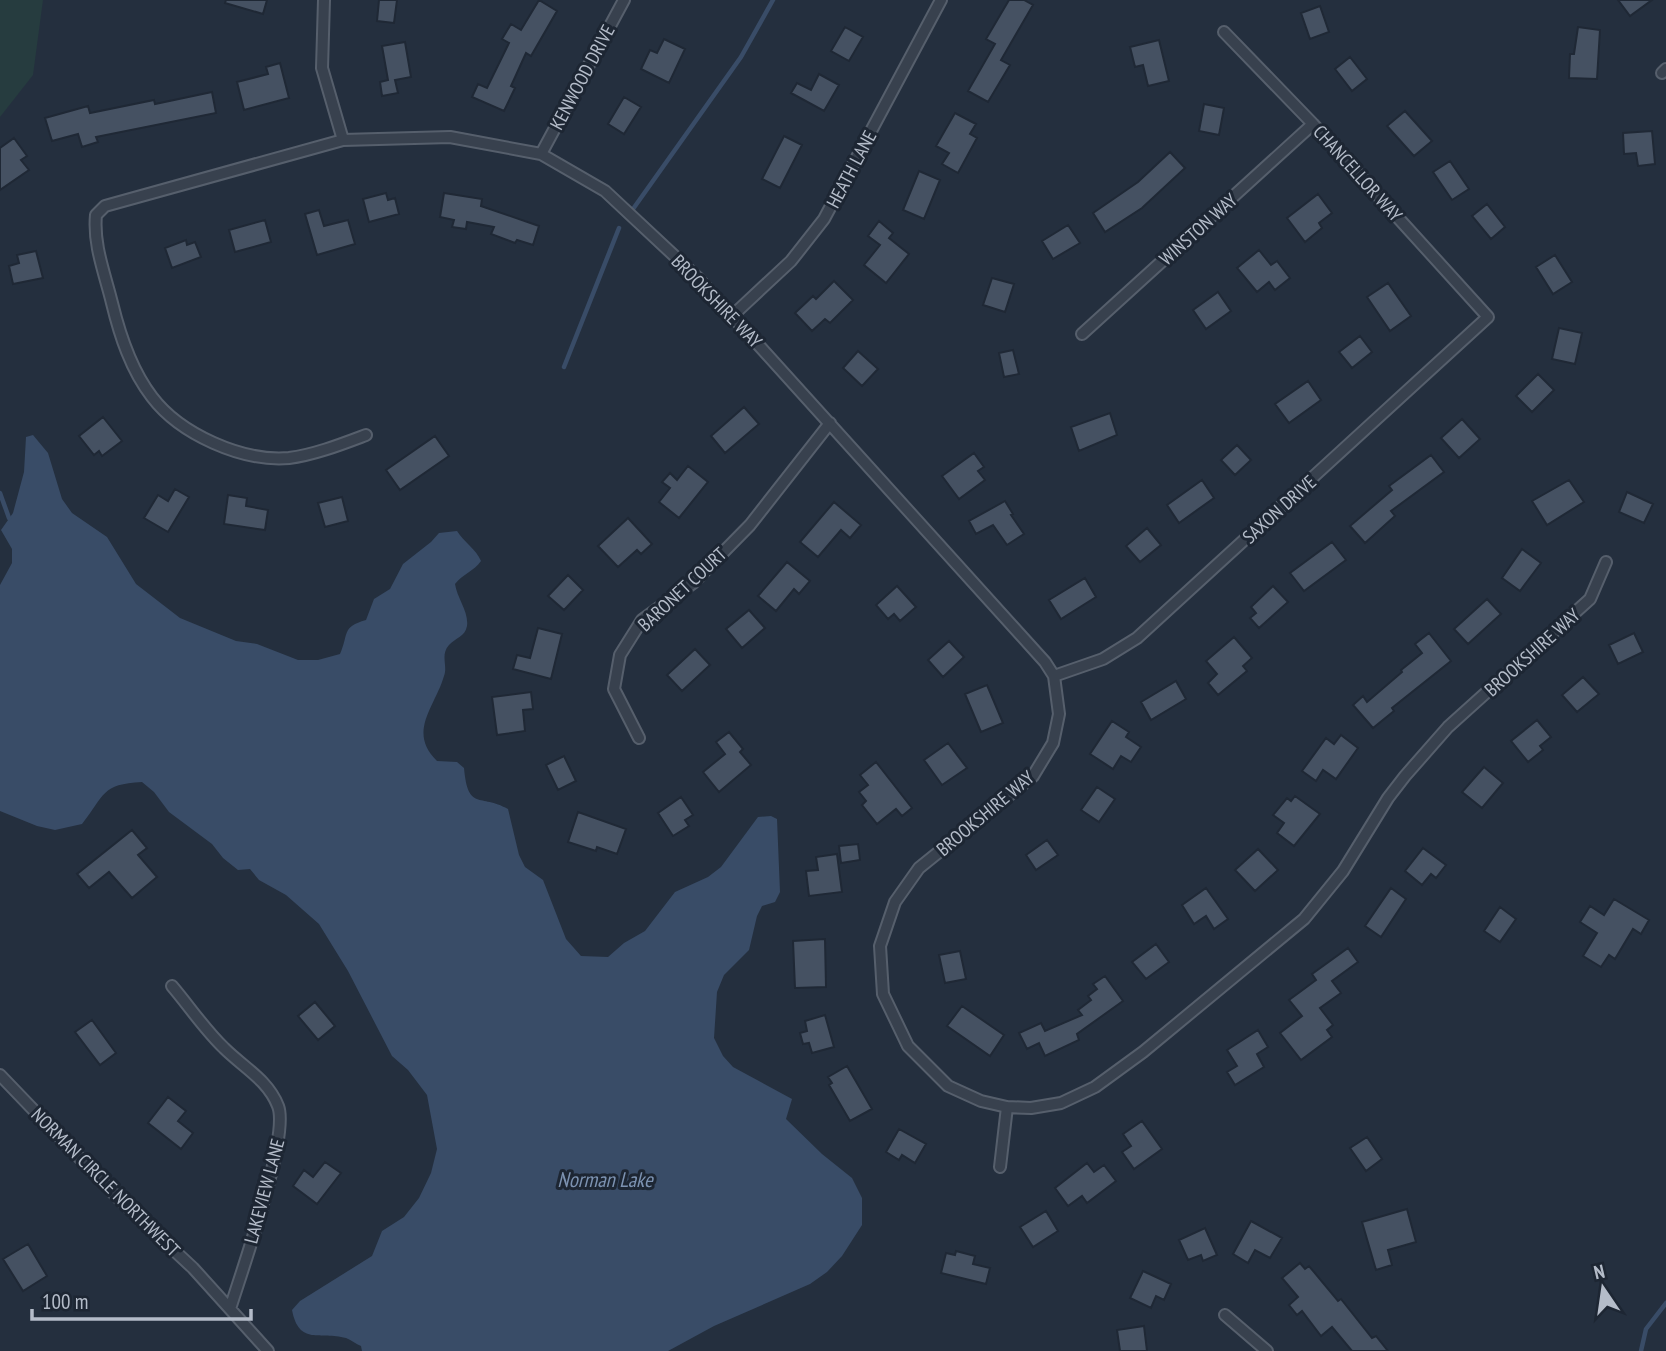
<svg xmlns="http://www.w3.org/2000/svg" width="1666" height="1351" font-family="'PT Sans Narrow',sans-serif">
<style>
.green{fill:#263c3f}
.water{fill:#394c67}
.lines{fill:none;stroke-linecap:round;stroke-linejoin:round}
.stream{stroke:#394c67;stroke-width:4.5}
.building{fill:#455162;stroke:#1f2835;stroke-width:2}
.street-casing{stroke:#565f6c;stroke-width:14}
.street{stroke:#38414e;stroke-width:10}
.labels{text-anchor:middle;stroke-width:6;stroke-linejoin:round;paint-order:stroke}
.street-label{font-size:19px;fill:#b4bcc9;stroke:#1d2633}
.water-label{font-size:21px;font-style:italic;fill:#7c92b1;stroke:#1d2633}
</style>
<rect width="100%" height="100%" fill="#242f3e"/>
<path class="green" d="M0,0H43L33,75L0,117Z"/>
<path class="water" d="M33,435L48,453L62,499L72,513L107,537L136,584L180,618L236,641L257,644L298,660H318L340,654C349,634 341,627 366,620L374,599L390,589L403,564L431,542L439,533L457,531C464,542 476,549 481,561C474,571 463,574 455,584C457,598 469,612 467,626C465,637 455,638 449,645C440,655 448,666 444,676C435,707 407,732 437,761L457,762L464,768C468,812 480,793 508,809L519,855L525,867L543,880L566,939L581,956L608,957L624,943L645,931L675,892L708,877L721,867L758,817L771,816L777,819L780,892L775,902L762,906L757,916L749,950L724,975L717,992L714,1038L723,1056L733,1067L792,1099L786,1119L822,1154L852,1178L862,1198V1225L842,1256L827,1272L810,1284L714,1326L668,1351H362L361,1346C356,1344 351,1340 346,1338C320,1331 299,1346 292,1310L300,1301L372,1256L382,1231L404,1217L419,1198L431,1173L437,1149L427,1095L408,1070L392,1056L348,971L319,924L286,895L259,880L250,869L238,870L223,858L212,844L169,812L154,792L142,782C101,784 105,795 82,824L55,830L37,826L0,811V585L12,563V549L1,530L13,513L24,472L26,437Z"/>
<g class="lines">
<path class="stream" d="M633,209L741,57L773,0
M564,367L619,228
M0,493L9,518
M1641,1351L1646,1329L1666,1303"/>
</g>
<path class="building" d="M226,0H267L263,14L225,3Z
M379,0H397L394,23L377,21Z
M539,0L557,11L531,56L526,53L511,86L515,88L504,111L472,97L478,84L487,88L509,43L502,39L511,24L521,30Z
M1009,0H1024L1033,5L1001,60L1010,65L988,102L968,91L995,44L986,39Z
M1618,0H1652L1630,16Z
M1320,6L1329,32L1310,39L1301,13Z
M845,27L863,37L849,61L831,51Z
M1578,27L1600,30L1597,79L1569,78L1570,54H1574Z
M664,39L685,49L669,83L641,69L650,50L657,53Z
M1159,40L1169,81L1148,86L1143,65L1135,67L1130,47Z
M405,42L411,77L395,80L398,93L382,96L380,82L388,80L382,46Z
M1350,57L1367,79L1352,91L1335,69Z
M280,63L289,98L244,110L237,82L268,74L266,67Z
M819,74L839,85L824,111L791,93L797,83L811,90Z
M212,92L216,113L96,137L98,142L82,147L78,134L52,141L45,118L88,106L90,113L154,100L155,104Z
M624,97L641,107L624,134L608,124Z
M1204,104L1224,108L1219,135L1199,131Z
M1405,111L1432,141L1414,156L1387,126Z
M955,113L976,124L970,134L977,138L958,173L942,164L949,153L936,146Z
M1652,131L1655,164L1638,166L1636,153L1624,154L1623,133Z
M784,136L802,145L780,188L762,179Z
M14,138L27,156L21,160L29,170L0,190V148Z
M1170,152L1185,168L1142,208L1105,232L1093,213L1138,182Z
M1450,161L1469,189L1452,200L1433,172Z
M919,171L940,180L924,219L903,210Z
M386,193L388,200L395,198L399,214L369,222L363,199Z
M444,193L482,199L481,206L539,226L533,245L517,240L515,243L491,234L494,227L467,222L466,229L452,227L454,220L440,217Z
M1318,194L1332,213L1319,223L1322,228L1305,242L1287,218Z
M1487,204L1505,227L1491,239L1472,216Z
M319,210L324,226L348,220L355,244L317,255L305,214Z
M265,220L271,242L235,252L229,230Z
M879,221L893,233L889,238L909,254L886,283L864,265L880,245L868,236Z
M1068,225L1080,243L1053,259L1042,241Z
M186,240L187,245L195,242L201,257L172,268L165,248Z
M1259,250L1271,265L1277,261L1290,278L1275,290L1269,282L1257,292L1237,268Z
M36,251L43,278L13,284L9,266L19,263L17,255Z
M1555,255L1572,282L1553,294L1536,267Z
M992,278L1014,284L1005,312L983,305Z
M834,281L853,300L830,323L825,319L812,331L795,313L813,296L816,299Z
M1388,283L1411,316L1390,331L1367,297Z
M1218,292L1231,311L1206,329L1193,310Z
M1559,328L1582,333L1575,364L1552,359Z
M1360,336L1372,352L1352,368L1339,352Z
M1013,350L1019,374L1004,377L999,353Z
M858,351L878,369L862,386L843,368Z
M1538,374L1554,390L1532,412L1516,396Z
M1308,381L1321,400L1289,423L1275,404Z
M744,407L759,424L725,453L711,436Z
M1110,413L1117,435L1079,451L1071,427Z
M103,417L122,441L102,456L99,451L94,455L79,436Z
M1462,419L1480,439L1459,458L1441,438Z
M435,436L449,456L400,490L386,470Z
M1237,445L1251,460L1235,475L1221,460Z
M974,453L984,467L978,471L985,480L959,499L942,476Z
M1431,455L1444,472L1391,511L1395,516L1365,543L1350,526L1392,490L1389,486Z
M688,466L708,482L679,518L659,502L670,488L662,482L670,473L677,480Z
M1202,480L1214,498L1179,523L1167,505Z
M1569,480L1584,502L1547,525L1532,501Z
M175,489L189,497L168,532L144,518L158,495L168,501Z
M1627,492L1653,504L1644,523L1619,512Z
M228,495L247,498L246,506L268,510L265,530L224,524Z
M342,497L348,521L325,527L318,503Z
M1005,501L1013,514L1011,515L1024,534L1007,545L993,525L976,534L969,521Z
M834,502L861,525L850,538L841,530L818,557L800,542Z
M628,518L652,544L641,554L637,550L618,567L598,546Z
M1147,528L1161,545L1140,562L1126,546Z
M1332,542L1346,560L1304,591L1290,573Z
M1522,549L1541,563L1520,591L1502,578Z
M787,562L810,581L799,594L794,589L776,611L758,596Z
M568,575L583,590L564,610L548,596Z
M1085,578L1096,597L1061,619L1049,600Z
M897,586L916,607L900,621L894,614L888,619L876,605Z
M1273,586L1288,602L1259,628L1250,618L1256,613L1251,607Z
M1487,599L1501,614L1468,644L1454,629Z
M749,610L765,628L742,648L726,629Z
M538,628L562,634L551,679L513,669L517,655L530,658Z
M1429,633L1451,661L1392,708L1394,711L1373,728L1353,705L1363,696L1367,702L1402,672L1401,670L1422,653L1415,644Z
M1634,633L1643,652L1618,664L1609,645Z
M1234,637L1252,658L1243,666L1247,671L1218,695L1208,683L1217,674L1206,661Z
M949,641L964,657L943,677L928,660Z
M695,649L710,665L682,691L667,675Z
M1583,677L1599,694L1577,712L1562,695Z
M1176,681L1186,699L1151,720L1141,702Z
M987,685L1003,723L981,732L965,694Z
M531,692L533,709L523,710L525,731L497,735L492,697Z
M1537,720L1551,737L1540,746L1543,750L1528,762L1511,741Z
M1112,721L1129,732L1126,737L1141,747L1131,762L1121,756L1113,769L1090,754Z
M729,732L743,749L740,752L751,765L719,792L703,772L725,754L716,742Z
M1341,735L1358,748L1336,779L1323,770L1316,781L1302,771L1326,738L1334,744Z
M948,743L967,768L942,785L924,760Z
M564,756L576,781L558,790L546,765Z
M876,762L912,808L902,816L896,809L877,824L862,805L866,801L859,792L868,785L860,775Z
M1484,767L1503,783L1482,808L1462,792Z
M1097,787L1115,799L1099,822L1081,810Z
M1295,796L1320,814L1294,846L1277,833L1284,823L1273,815L1287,798L1291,801Z
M681,797L693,815L685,820L689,826L673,836L658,813Z
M578,812L626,829L617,854L597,847L596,851L568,842Z
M132,830L147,848L138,855L157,877L132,898L109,872L89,888L77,874Z
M1047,840L1058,855L1036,870L1026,855Z
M858,844L860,860L841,863L839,846Z
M1423,848L1446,865L1436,878L1431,874L1422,885L1405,871Z
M1258,849L1278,870L1255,891L1235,870Z
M837,854L842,892L809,896L806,871L818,870L816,857Z
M1206,888L1228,919L1214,929L1206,916L1194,924L1182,905Z
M1391,888L1406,899L1381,937L1365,926Z
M1614,899L1649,920L1641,934L1633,929L1615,959L1609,955L1601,967L1583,956L1597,933L1580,922L1590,906L1604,915Z
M1500,907L1516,919L1500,942L1484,931Z
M825,939L826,987L795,988L793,941Z
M1156,944L1169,962L1146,979L1132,962Z
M1348,948L1358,962L1332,981L1341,993L1320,1008L1333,1025L1327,1030L1332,1037L1301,1060L1280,1033L1302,1016L1289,1000L1316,980L1312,974Z
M960,951L966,979L945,983L939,955Z
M1105,976L1123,1001L1077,1034L1079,1040L1045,1056L1039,1043L1027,1049L1019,1033L1041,1023L1045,1031L1082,1015L1078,1010L1091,1000L1088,996L1097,989L1093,984Z
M315,1002L335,1026L318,1040L298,1016Z
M962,1006L1004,1035L990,1056L947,1026Z
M825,1015L834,1047L812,1053L809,1043L803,1044L800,1033L807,1031L805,1021Z
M92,1020L116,1053L100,1065L75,1032Z
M1258,1030L1268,1047L1257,1054L1264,1067L1235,1085L1227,1072L1237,1066L1227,1050Z
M847,1066L872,1109L850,1121L829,1085L832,1083L828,1077Z
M168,1097L186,1111L178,1121L193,1133L181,1149L148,1123Z
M1142,1121L1162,1149L1134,1169L1122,1152L1131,1146L1123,1134Z
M899,1129L926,1144L915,1163L902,1155L899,1160L886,1152Z
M1367,1137L1382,1159L1366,1171L1350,1148Z
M325,1162L341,1173L317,1204L293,1186L304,1170L313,1177Z
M1087,1163L1094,1172L1104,1165L1116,1181L1087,1203L1082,1196L1068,1206L1055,1188Z
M1407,1209L1416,1242L1388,1250L1392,1265L1376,1270L1362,1222Z
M1046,1211L1058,1231L1033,1247L1020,1227Z
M1251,1221L1282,1238L1270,1258L1255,1250L1248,1263L1233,1254Z
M1205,1228L1217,1255L1203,1261L1201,1255L1188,1260L1179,1240Z
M28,1244L47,1276L23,1291L3,1259Z
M956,1251L975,1256L973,1264L990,1268L986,1284L941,1273L946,1253L955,1255Z
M1300,1263L1305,1269L1309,1266L1338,1301L1341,1299L1372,1338L1376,1336L1388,1351H1352L1332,1327L1321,1336L1302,1311L1297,1315L1289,1305L1298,1297L1282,1278Z
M1143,1271L1171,1284L1164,1300L1156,1296L1151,1308L1130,1298Z
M1144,1326L1147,1351H1120L1117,1330Z"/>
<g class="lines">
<g class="street-casing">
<path id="street" d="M324,0L322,68L343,140
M1662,73L1666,69
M541,154L624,0
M732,316L791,261L824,219L941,0
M1082,334L1313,124
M366,435C342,444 314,455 289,458C242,462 180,434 152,397C131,370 120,336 112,303C105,274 93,245 96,215L105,206L343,140L450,137L541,154L605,191L697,277L1045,662L1054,676L1059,714L1053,743L1033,776L919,868L895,902L880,946L883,994L908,1046L948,1086L981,1101L1007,1107L1031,1108L1061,1103L1095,1087L1143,1052L1304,919L1343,871L1388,798L1405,776L1448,727L1590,599L1606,562
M1054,676L1103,659L1137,638L1488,317L1313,124L1224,32
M639,738L614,689L620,655L642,620L693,583L750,525L830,423
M172,986C189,1006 205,1030 224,1048C243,1067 268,1080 278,1106C290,1136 241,1273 230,1309
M0,1075L118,1198L193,1268L268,1351
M1000,1167L1007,1107
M1225,1315L1267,1351"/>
</g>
<use href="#street" class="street"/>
</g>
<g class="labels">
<g class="street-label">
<text transform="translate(582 77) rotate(-62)" y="7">KENWOOD DRIVE</text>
<text transform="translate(851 169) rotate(-62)" y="7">HEATH LANE</text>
<text transform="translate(1358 173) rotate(48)" y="7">CHANCELLOR WAY</text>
<text transform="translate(1198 229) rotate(-42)" y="7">WINSTON WAY</text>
<text transform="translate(717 301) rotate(46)" y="7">BROOKSHIRE WAY</text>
<text transform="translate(1279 509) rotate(-42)" y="7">SAXON DRIVE</text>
<text transform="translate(682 589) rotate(-43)" y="7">BARONET COURT</text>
<text transform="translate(1532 652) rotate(-42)" y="7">BROOKSHIRE WAY</text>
<text transform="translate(985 813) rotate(-40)" y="7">BROOKSHIRE WAY</text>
<text transform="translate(106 1182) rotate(45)" y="7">NORMAN CIRCLE NORTHWEST</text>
<text transform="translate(264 1191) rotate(-75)" y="7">LAKEVIEW LANE</text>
</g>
<g class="water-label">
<text x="605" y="1187">Norman Lake</text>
</g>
</g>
<g transform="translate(1603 1288) rotate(347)" stroke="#1d2633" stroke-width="5" paint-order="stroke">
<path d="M0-5L12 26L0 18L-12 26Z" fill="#b4bcc9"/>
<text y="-10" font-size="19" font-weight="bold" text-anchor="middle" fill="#b4bcc9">N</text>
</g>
<path d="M32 1309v10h219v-10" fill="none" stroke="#b4bcc9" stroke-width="3.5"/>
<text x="42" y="1309" font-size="21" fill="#b4bcc9" stroke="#1d2633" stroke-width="5" paint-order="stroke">100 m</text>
</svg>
